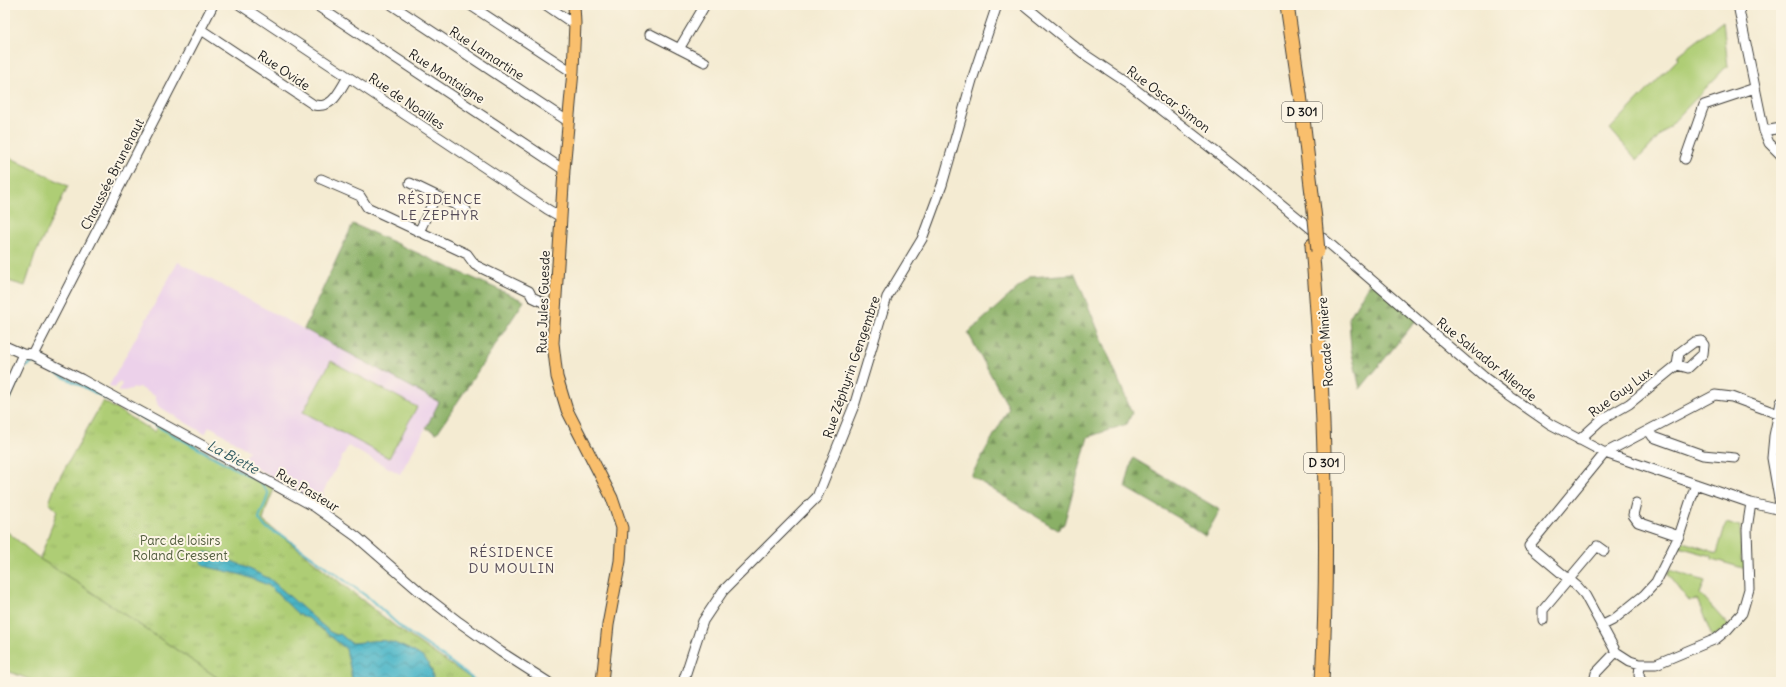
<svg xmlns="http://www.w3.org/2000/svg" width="1786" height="687" font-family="Delius,sans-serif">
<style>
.built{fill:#ecd1ea}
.grass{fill:#aecd75;stroke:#657448}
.forest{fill:url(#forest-firs);stroke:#536641}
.park{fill:url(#park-tufts);stroke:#657448}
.water{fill:url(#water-waves);stroke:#336872}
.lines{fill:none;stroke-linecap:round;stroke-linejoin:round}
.stream{stroke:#4ab5c7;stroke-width:2}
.minor-casing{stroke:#3c3b37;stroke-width:11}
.major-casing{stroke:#3c3b37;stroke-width:13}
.highway-casing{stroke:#3c3b37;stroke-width:15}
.minor{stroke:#fff;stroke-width:9}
.major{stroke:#f9bf6d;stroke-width:11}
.highway{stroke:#f9bf6d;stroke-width:13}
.highway-bridge-casing{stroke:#3c3b37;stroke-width:15;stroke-linecap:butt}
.highway-bridge{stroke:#f9bf6d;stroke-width:13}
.labels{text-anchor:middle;stroke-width:4;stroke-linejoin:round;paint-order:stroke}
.shield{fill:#fcf5e5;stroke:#5f5d58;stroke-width:1}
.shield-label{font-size:12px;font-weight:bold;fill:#1c1c1c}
.street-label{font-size:13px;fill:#1c1c1c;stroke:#fcf5e5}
.park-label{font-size:13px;fill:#4f5a3b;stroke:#fcf5e5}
.neighbourhood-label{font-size:14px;letter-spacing:1px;fill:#564c58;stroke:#fcf5e5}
.water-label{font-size:14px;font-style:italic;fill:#2e5960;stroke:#fcf5e5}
</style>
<defs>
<pattern id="forest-firs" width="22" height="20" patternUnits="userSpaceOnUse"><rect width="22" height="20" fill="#8ab066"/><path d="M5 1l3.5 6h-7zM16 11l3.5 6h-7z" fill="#708e53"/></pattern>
<pattern id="park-tufts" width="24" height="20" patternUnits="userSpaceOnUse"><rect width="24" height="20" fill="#aecd75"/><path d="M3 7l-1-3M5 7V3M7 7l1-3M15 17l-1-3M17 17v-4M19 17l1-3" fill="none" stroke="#95af65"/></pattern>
<pattern id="water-waves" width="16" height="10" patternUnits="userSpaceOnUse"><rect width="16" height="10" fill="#4ab5c7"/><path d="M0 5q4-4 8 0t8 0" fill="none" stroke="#3d92a1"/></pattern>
</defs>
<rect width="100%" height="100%" fill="#fcf5e5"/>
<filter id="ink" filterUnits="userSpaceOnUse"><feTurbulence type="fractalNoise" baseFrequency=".025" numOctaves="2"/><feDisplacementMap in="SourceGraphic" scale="8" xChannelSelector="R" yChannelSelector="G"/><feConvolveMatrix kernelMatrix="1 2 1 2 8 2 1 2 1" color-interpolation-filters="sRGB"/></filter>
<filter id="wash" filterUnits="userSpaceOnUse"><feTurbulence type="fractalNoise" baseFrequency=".012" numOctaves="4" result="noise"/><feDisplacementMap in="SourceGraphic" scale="16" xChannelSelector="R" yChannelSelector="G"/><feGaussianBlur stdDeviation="0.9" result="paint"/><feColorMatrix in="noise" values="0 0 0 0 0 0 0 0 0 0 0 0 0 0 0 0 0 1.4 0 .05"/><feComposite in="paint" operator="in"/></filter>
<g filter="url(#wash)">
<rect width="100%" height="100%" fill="#f4ebd2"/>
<path class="built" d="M178,262L440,402L400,474L348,446L323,492L324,494L319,503L243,461L249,451L213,428L209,427L205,434L158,406L155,396L139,387L120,392L118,391L122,384L119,382L115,388L109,386Z"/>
<path class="grass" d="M1723,21L1728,67L1725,68L1637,160L1610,129L1679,58L1677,56Z
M5,155L68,186L35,255L25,286L5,280Z
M331,361L417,407L389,458L303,412Z
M1726,523L1740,527L1741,560L1746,561V569L1712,559V556L1679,547L1681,541L1717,553Z
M5,530L40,559L78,583L224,682H36L5,670Z
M1670,570L1705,581L1700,594L1729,626L1712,637L1697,599L1689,601L1668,574Z"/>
<path class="forest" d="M353,224L524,301L437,433L426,428L439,402L304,329Z
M1075,274L1132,413L1127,424L1088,437L1064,524L1058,530L971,476L1009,408L968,333L1030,277Z
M1371,280L1418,318L1360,389L1351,349L1349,318Z
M1133,458L1220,510L1205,536L1179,518L1125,487Z"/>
<path class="park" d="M103,401L154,432L159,425L274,489L266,509L263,521L396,627L476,682H224L78,583L40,559L57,511L49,503L56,484Z"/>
<path class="water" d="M204,552L211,553L239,564L270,579L330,632L337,635L340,634L351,643C363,643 374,639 386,641C393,642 399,645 406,648C422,655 434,663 433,682H353L346,649L308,618L298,614L268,585L242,575L208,567L201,563Z"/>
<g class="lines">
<path class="stream" d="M5,408L23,368L34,362L94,392L260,482L268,493C267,503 261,509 259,519L265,527L286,538L369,598L403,629L440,654L477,682"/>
</g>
</g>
<g filter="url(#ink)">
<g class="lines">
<g class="minor-casing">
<path id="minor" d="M240,5L547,209L561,217
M316,5L564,170
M392,5L569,122
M470,5L569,70L573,71
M546,5L568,20L575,23
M1024,5L1084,54L1126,82L1248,177L1331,245L1484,377L1508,395L1550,424L1605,453L1751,503L1781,510
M1738,5L1764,131L1769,143L1781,155
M200,29L314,105C333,109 339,91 348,77
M650,34L705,62
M679,49L705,5
M1764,131L1781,128
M1685,159L1704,105L1755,88
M321,179L360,196L367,207L467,254L475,265L529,291L532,297L555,308
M410,183L466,210
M419,232L436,196
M5,346L23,354L33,355L81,379L315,507L357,537L419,591L459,622L501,652L548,682
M33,355L213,5
M5,394L23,354
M1781,402L1774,436L1772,458L1781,510
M1649,431L1653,437L1703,455L1735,458
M1579,440L1601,420L1629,404L1677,365L1688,368L1703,354L1704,345L1701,341L1694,342L1679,353L1677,365
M1636,503L1633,515L1638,522L1679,536
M1751,503L1747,529L1749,589L1742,613L1727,630L1716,639L1656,664H1640L1630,661L1616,652L1585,595L1578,587L1529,546L1605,453L1715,395L1732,397L1778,414
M1543,620V610L1597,546L1604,551
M1601,626L1613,620L1644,595L1656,582L1679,536L1696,484
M1640,664L1639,675L1642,682
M683,682L703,621L723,591L817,497L855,403L887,297L922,239L942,185L972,80L997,5
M1594,682L1596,673L1616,652"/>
</g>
<g class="major-casing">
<path id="major" d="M574,5L575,23L573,71L564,170L553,343L557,377L567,410L612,498L622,528L620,561L608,625L602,682"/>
</g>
<g class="highway-casing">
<path id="highway" d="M1287,5L1300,94L1315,219
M1312,245C1324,390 1330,536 1322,682"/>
</g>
<use href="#minor" class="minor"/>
<use href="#major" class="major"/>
<use href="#highway" class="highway"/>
<g class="highway-bridge-casing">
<path id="highway-bridge" d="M1315,219L1318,251"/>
</g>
<use href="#highway-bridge" class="highway-bridge"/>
</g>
</g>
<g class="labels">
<g class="shield">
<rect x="1282" y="102" width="40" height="20" rx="3"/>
<rect x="1304" y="453" width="40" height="20" rx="3"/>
</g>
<g class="shield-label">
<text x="1302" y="116">D 301</text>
<text x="1324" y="467">D 301</text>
</g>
<g class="street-label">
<text transform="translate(487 53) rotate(33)" y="5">Rue Lamartine</text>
<text transform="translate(284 70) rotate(34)" y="5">Rue Ovide</text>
<text transform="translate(447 76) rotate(33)" y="5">Rue Montaigne</text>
<text transform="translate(1169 99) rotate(37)" y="5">Rue Oscar Simon</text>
<text transform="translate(407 101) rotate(34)" y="5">Rue de Noailles</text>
<text transform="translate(112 174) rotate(-63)" y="5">Chaussée Brunehaut</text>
<text transform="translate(543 302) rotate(-88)" y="5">Rue Jules Guesde</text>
<text transform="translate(1325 342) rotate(-94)" y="5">Rocade Minière</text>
<text transform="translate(1487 359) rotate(39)" y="5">Rue Salvador Allende</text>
<text transform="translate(851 367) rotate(-71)" y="5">Rue Zéphyrin Gengembre</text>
<text transform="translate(1620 392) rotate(-36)" y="5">Rue Guy Lux</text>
<text transform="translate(308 490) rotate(31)" y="5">Rue Pasteur</text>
</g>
<g class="park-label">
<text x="180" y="545">Parc de loisirs<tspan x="180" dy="15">Roland Cressent</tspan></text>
</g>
<g class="neighbourhood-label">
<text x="440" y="204">RÉSIDENCE<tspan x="440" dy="16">LE ZEPHYR</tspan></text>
<text x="512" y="557">RÉSIDENCE<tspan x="512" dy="16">DU MOULIN</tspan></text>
</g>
<g class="water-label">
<text transform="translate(233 457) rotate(28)" y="5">La Biette</text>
</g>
</g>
<rect width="1786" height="687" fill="none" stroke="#fcf5e5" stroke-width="20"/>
</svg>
